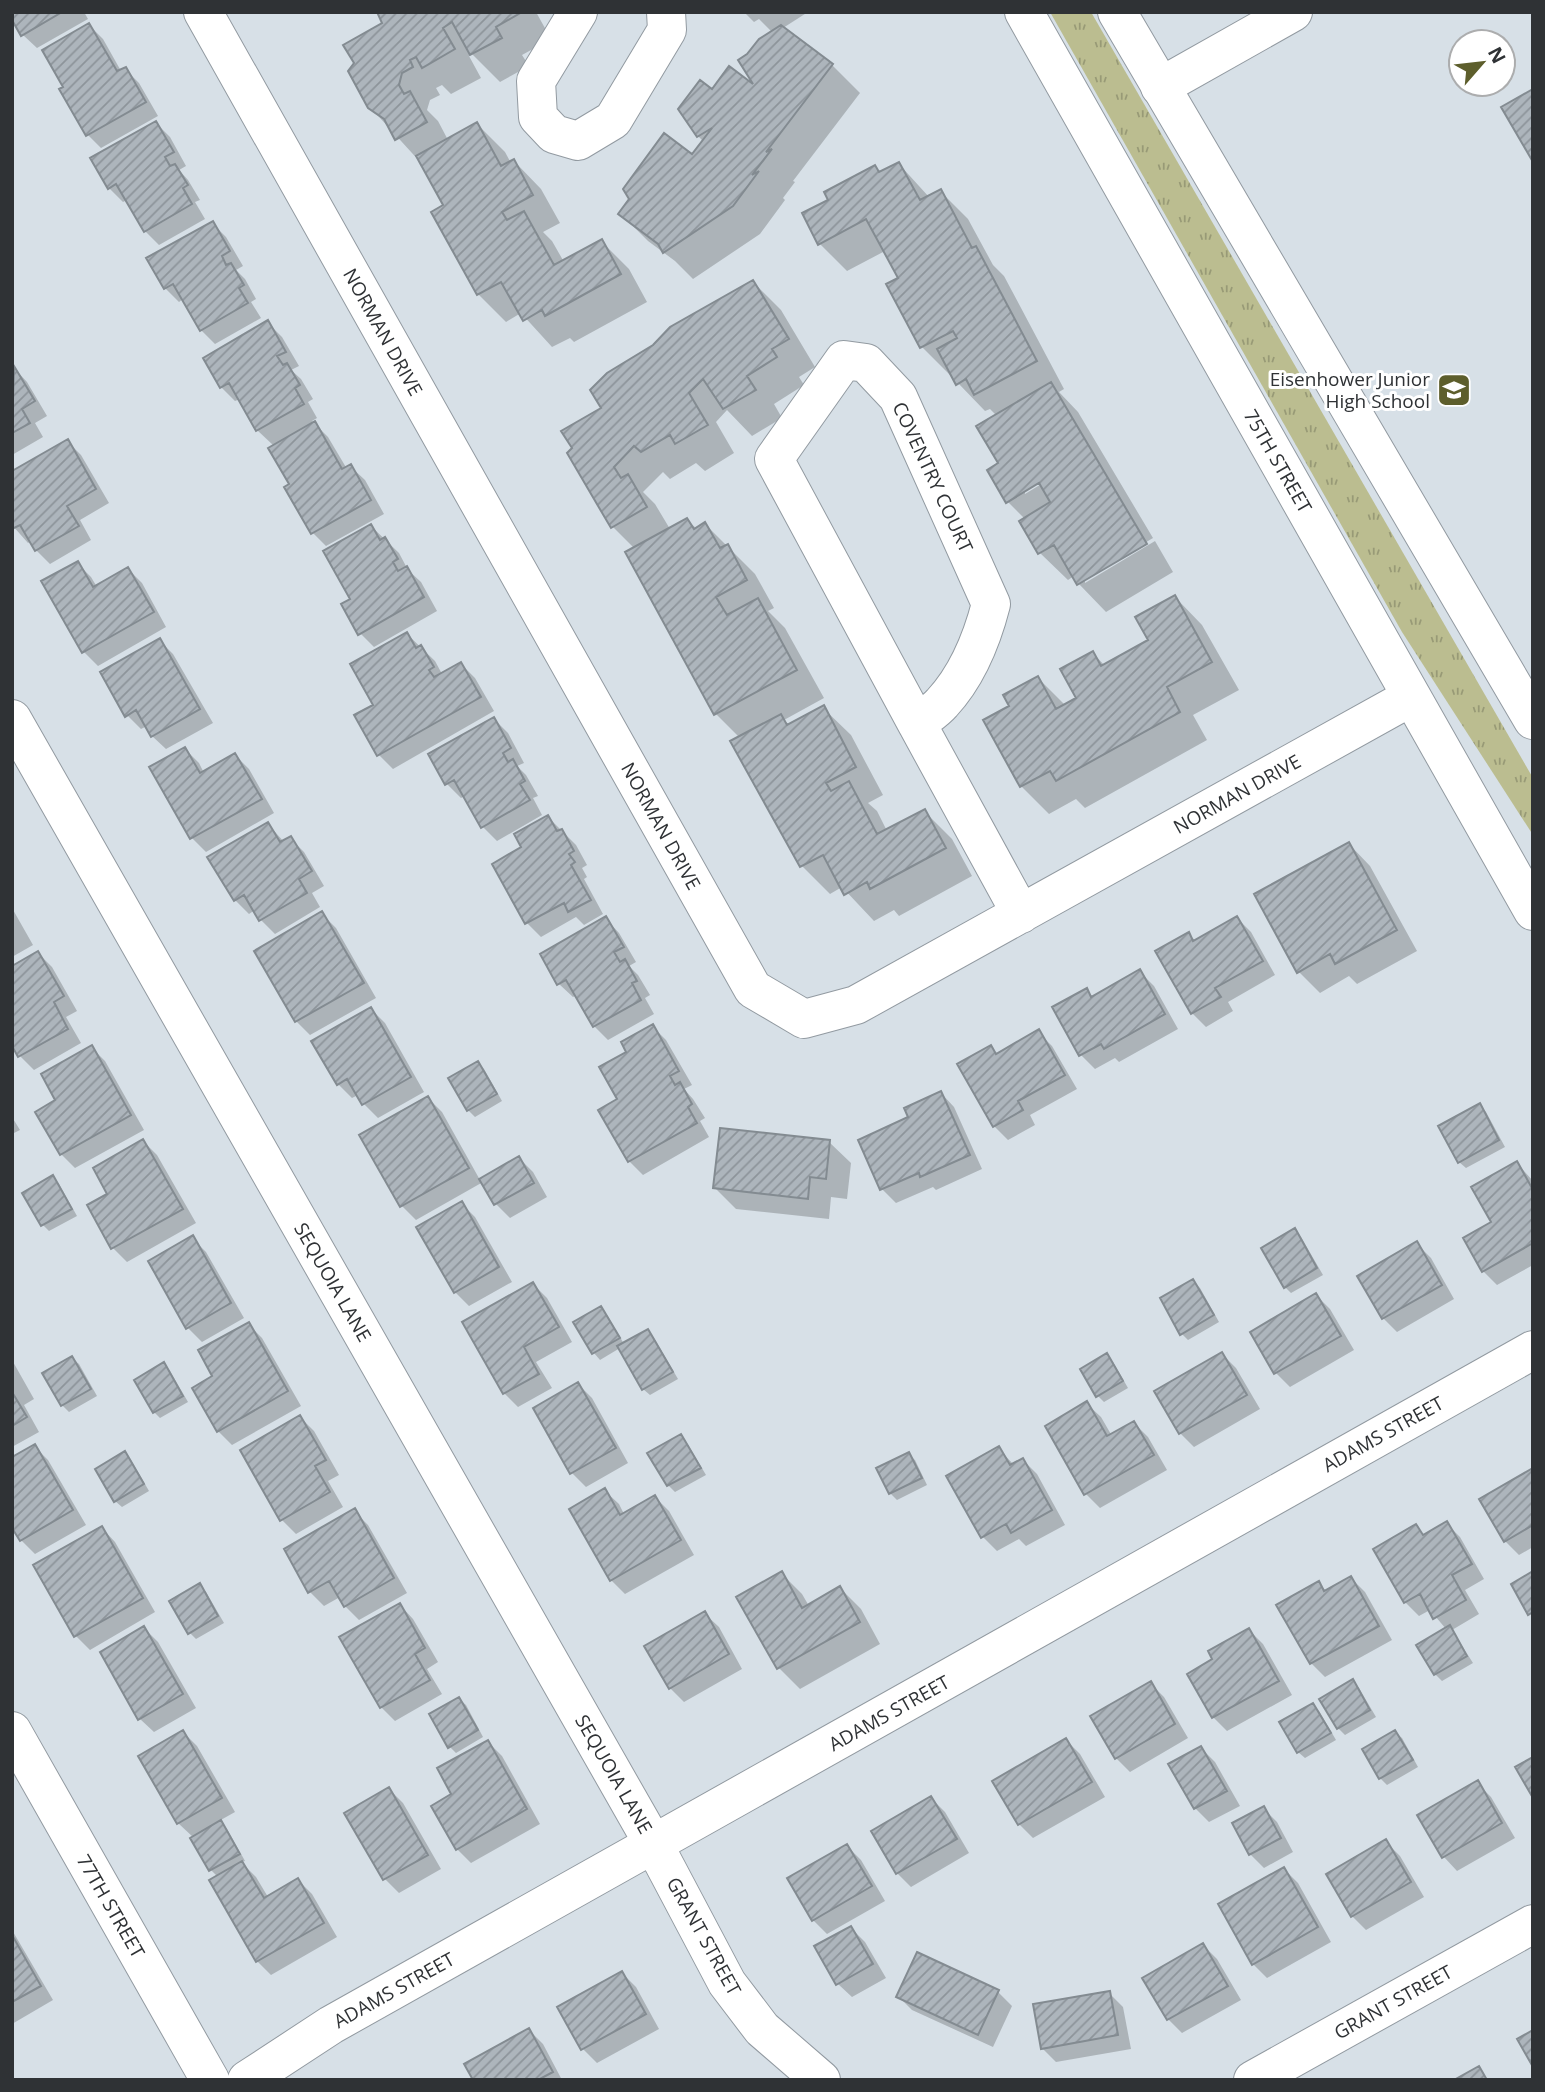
<svg xmlns="http://www.w3.org/2000/svg" width="1545" height="2092" font-family="'Open Sans',sans-serif">
<style>
.grass{fill:url(#grass-tufts)}
.shadow{fill:#0003;fill-rule:evenodd}
.building{fill:url(#building-hatch);stroke:#838b91;stroke-width:2}
.lines{fill:none;stroke-linecap:round;stroke-linejoin:round}
.minor-casing{stroke:#929aa1;stroke-width:40}
.secondary-casing{stroke:#929aa1;stroke-width:40}
.minor{stroke:#fff;stroke-width:38}
.secondary{stroke:#fff;stroke-width:38}
.labels{text-anchor:middle;stroke-width:6;stroke-linejoin:round;paint-order:stroke}
.street-label{font-size:19px;fill:#2f3235;stroke:#fff}
.poi-label{font-size:19px;fill:#2f3235;stroke:#fff;text-anchor:end}
</style>
<defs>
<pattern id="grass-tufts" width="24" height="20" patternUnits="userSpaceOnUse" patternTransform="scale(1.75)"><rect width="24" height="20" fill="#bbbd90"/><path d="M3 7l-1-3M5 7V3M7 7l1-3M15 17l-1-3M17 17v-4M19 17l1-3" fill="none" stroke="#989a76"/></pattern>
<pattern id="building-hatch" width="6" height="6" patternUnits="userSpaceOnUse" patternTransform="scale(1.75)"><rect width="6" height="6" fill="#adb5bc"/><path d="M-1 1l2-2M0 6l6-6M5 7l2-2" fill="none" stroke="#8d949a"/></pattern>
</defs>
<rect width="100%" height="100%" fill="#d7e0e7"/>
<path class="grass" d="M1050,12H1091L1533,778V835L1402,632Z"/>
<path class="shadow" d="M12,12H84L88,19L37,48L23,35Z
M379,12H536L551,39L522,55L529,66L500,82L472,54L469,56L481,78L451,94L442,85L436,88L440,95L430,100L427,110L438,121L448,140L477,124L505,152L511,163L514,161L541,189L560,223L543,232L552,241L564,262L601,241L629,269L647,302L574,342L570,338L552,347L521,313L506,322L478,294L445,206L422,164L370,107L385,24Z
M744,12H808L783,28L832,65L860,93L793,181L795,182L783,198L785,200L760,234L693,279L675,261L648,241L621,214L693,157L704,142L698,136L712,91L759,90L772,32L759,19L754,22Z
M89,25L103,39L121,71L125,69L139,83L158,116L101,148L87,134L65,88Z
M156,123L170,137L186,166L179,170L188,180L200,200L195,202L205,219L159,245L145,231L127,200L123,202L109,188Z
M899,164L929,197L940,191L968,219L993,265L1004,276L1064,389L1059,392L1078,412L1153,538L1085,579V583L1155,541L1173,572L1106,612L1079,584L1074,576L1068,580L1040,553L1025,519L1008,502L1001,463L997,416L990,409L985,411L958,383L952,373L950,375L922,347L900,279L885,251L847,271L820,244L830,200L875,167L881,173ZM1046,477L1048,480L1025,494V490Z
M212,223L226,237L243,266L236,270L245,279L256,299L251,302L261,318L215,344L201,330L183,299L179,302L165,288Z
M753,282L781,310L815,367L799,377L804,385L774,404L782,418L752,436L727,410L716,422L734,453L705,471L696,463L670,479L663,472L643,492L655,504L670,529L687,520L697,529L705,524L755,574L774,608L768,611L785,628L824,698L784,720L790,726L823,708L851,735L883,795L868,803L877,811L887,831L924,811L952,839L972,876L899,916L894,910L874,921L842,887L830,894L802,866L740,738L716,714L635,549L613,527L603,408Z
M268,323L282,337L299,366L291,370L301,379L313,399L308,402L317,418L312,421L328,437L347,469L351,467L365,480L384,514L326,546L312,532L274,446L257,430L240,399L235,401L221,387L205,358Z
M14,368L27,382L47,416L35,423L43,437L12,455Z
M67,441L81,455L109,503L80,520L91,540L50,564L36,550L31,541L28,543L12,525Z
M371,526L399,553L408,570L421,582L437,611L374,647L360,633Z
M77,563L91,577L97,587L128,569L142,583L166,627L98,666L84,652L44,582Z
M1175,597L1202,625L1239,690L1193,715L1207,740L1085,808L1076,799L1049,814L1021,786L1012,706L1038,678L1066,706L1078,699L1093,653L1105,666L1150,641Z
M407,634L435,661L442,674L461,664L475,678L494,711L393,769L379,755L375,705Z
M159,640L173,654L213,723L166,749L152,736L147,726L141,729L127,715Z
M494,719L508,733L524,763L517,766L526,775L538,796L533,798L542,815L497,841L483,827L465,796L461,798L447,784L430,755Z
M185,749L199,763L204,773L235,755L249,769L274,813L206,852L192,838L152,768Z
M548,817L576,845L587,865L582,868L587,877L584,879L603,914L584,925L576,917L541,937L527,923L494,864L524,848Z
M268,824L284,842L290,838L304,852L324,886L312,893L320,907L275,934L261,920L255,910L249,914L235,900Z
M1349,844L1370,866L1417,951L1357,984L1349,976L1320,993L1298,971Z
M12,908L33,945L12,957Z
M322,914L336,928L376,998L310,1035L296,1021L256,951Z
M1237,918L1251,932L1275,975L1228,1002L1233,1011L1206,1027L1192,1013L1188,934L1196,941Z
M606,919L619,933L636,962L629,966L638,975L650,995L645,998L654,1014L608,1040L594,1026L577,995L573,997L559,984Z
M38,953L52,967L77,1011L66,1017L81,1043L34,1070L20,1056Z
M1140,972L1154,986L1178,1029L1119,1062L1115,1058L1095,1069L1081,1055L1054,1008L1086,990L1094,998Z
M371,1009L385,1023L424,1092L378,1118L364,1104L358,1095L352,1098L338,1084Z
M652,1026L666,1040L692,1085L684,1089L693,1099L705,1118L700,1121L709,1137L643,1175L629,1161L628,1052Z
M1038,1032L1052,1046L1077,1089L1030,1115L1035,1125L1008,1140L994,1126L990,1047L998,1055Z
M91,1047L105,1061L144,1130L75,1168L61,1154L58,1101Z
M478,1063L484,1069L502,1101L475,1117L468,1110Z
M941,1093L954,1107L982,1169L936,1190L933,1187L896,1203L882,1189L910,1118Z
M428,1098L442,1112L480,1180L519,1158L533,1172L547,1197L510,1218L496,1204L483,1182L416,1220L402,1206L362,1136Z
M1479,1105L1486,1112L1505,1147L1466,1168L1459,1162Z
M12,1117L20,1130L12,1134Z
M143,1141L157,1155L196,1223L127,1262L113,1248L89,1206L109,1195Z
M829,1142L851,1163L847,1199L831,1197L829,1219L736,1209L715,1188Z
M1517,1163L1533,1181V1265L1497,1285L1483,1271L1494,1223Z
M52,1177L59,1184L77,1216L49,1231L43,1225Z
M461,1203L475,1217L512,1282L469,1306L455,1292Z
M1295,1231L1301,1237L1323,1275L1291,1293L1285,1287Z
M192,1238L206,1252L244,1318L202,1342L188,1328L150,1262Z
M1417,1244L1431,1258L1454,1299L1397,1332L1383,1318Z
M1193,1281L1200,1288L1219,1322L1188,1340L1182,1334Z
M533,1284L547,1298L572,1342L536,1362L552,1388L518,1407L504,1393L464,1323Z
M1316,1295L1330,1309L1354,1350L1290,1387L1276,1373L1252,1332Z
M600,1308L607,1315L624,1344L648,1331L654,1338L678,1379L650,1395L643,1389L620,1348L600,1360L594,1353L576,1323Z
M248,1324L262,1338L301,1406L232,1445L218,1431L215,1377Z
M1222,1354L1236,1368L1260,1409L1194,1447L1180,1433Z
M1107,1355L1113,1362L1128,1388L1104,1402L1098,1396L1083,1370Z
M72,1358L79,1364L97,1396L69,1412L62,1405Z
M12,1360L34,1399L24,1405L39,1432L12,1447Z
M164,1364L170,1371L188,1402L160,1418L154,1412Z
M578,1384L592,1398L628,1463L586,1487L572,1473Z
M1087,1404L1101,1417L1112,1436L1134,1423L1148,1437L1167,1470L1100,1508L1086,1494Z
M300,1417L314,1431L339,1475L328,1481L343,1507L296,1534L282,1520Z
M681,1436L687,1443L706,1475L675,1492L668,1485Z
M34,1446L48,1460L86,1525L35,1554L21,1540Z
M998,1448L1014,1465L1023,1460L1037,1474L1065,1525L1026,1546L1019,1539L997,1551L983,1537L948,1477Z
M125,1453L131,1460L149,1491L122,1507L115,1501Z
M908,1454L915,1460L927,1485L897,1500L890,1493Z
M1533,1470V1547L1519,1555L1505,1541Z
M605,1491L619,1504L624,1514L655,1497L669,1511L694,1555L625,1594L611,1580Z
M354,1511L368,1525L407,1593L359,1620L345,1606L340,1597L324,1606L310,1592Z
M1446,1523L1460,1537L1484,1579L1465,1590L1479,1614L1452,1630L1473,1663L1442,1681L1435,1674L1446,1629L1430,1610L1419,1616L1405,1602L1416,1527L1425,1536Z
M102,1528L115,1542L155,1612L90,1650L76,1636Z
M781,1573L802,1594L809,1606L840,1588L861,1609L880,1644L800,1689L779,1668Z
M1351,1578L1365,1592L1392,1640L1325,1677L1311,1663L1279,1606L1319,1584L1327,1592Z
M199,1585L206,1592L224,1623L196,1639L190,1633Z
M400,1605L413,1619L438,1662L427,1669L442,1694L395,1721L381,1707L341,1638Z
M705,1614L719,1627L742,1669L684,1702L670,1688Z
M144,1628L158,1642L196,1708L154,1732L140,1719Z
M1249,1630L1263,1644L1292,1695L1227,1731L1213,1717L1189,1674L1214,1660Z
M1353,1681L1359,1688L1376,1717L1345,1735L1338,1728Z
M1150,1683L1164,1697L1188,1738L1130,1772L1116,1758Z
M459,1699L466,1705L483,1737L456,1753L449,1746Z
M1313,1705L1319,1711L1336,1740L1305,1758L1298,1752Z
M183,1732L197,1746L235,1812L219,1821L227,1829L245,1861L241,1862L256,1877L268,1897L298,1880L312,1894L337,1937L271,1975L257,1961L218,1877L211,1870L194,1838L178,1823Z
M1395,1732L1402,1738L1418,1767L1387,1785L1380,1778Z
M1066,1740L1080,1754L1105,1797L1033,1838L1019,1824L994,1782Z
M488,1742L502,1756L540,1824L471,1863L457,1849L454,1795Z
M1201,1748L1215,1762L1240,1806L1209,1822L1195,1808L1171,1764Z
M1477,1783L1491,1797L1515,1838L1457,1871L1444,1857Z
M389,1789L403,1803L441,1869L399,1893L385,1879L347,1813Z
M931,1798L945,1812L969,1853L911,1887L897,1873Z
M1263,1808L1277,1822L1293,1852L1264,1868L1250,1854Z
M1386,1842L1400,1856L1424,1897L1366,1930L1352,1916Z
M847,1846L861,1860L885,1901L827,1934L813,1920Z
M1284,1869L1298,1883L1331,1942L1267,1978L1253,1964Z
M851,1928L865,1942L886,1978L852,1997L838,1984Z
M12,1930L53,2000L12,2024Z
M1203,1945L1217,1959L1241,2000L1182,2033L1168,2019L1145,1978Z
M918,1954L998,1992L1012,2006L993,2047L912,2010L898,1996Z
M622,1973L636,1987L659,2029L597,2063L583,2049L559,2008Z
M1109,1993L1123,2007L1131,2049L1056,2062L1042,2048Z
M529,2030L543,2044L562,2080H475Z"/>
<path class="building" d="M12,12H62L21,36L12,20Z
M377,12H522L496,27L502,38L470,55L452,22L443,28L455,49L422,68L416,57L410,60L413,67L402,73L399,85L404,94L410,91L427,122L395,140L384,119L368,108L348,71L354,63L343,45L382,23Z
M89,23L117,71L126,67L146,102L86,136L59,89L63,87L42,50Z
M781,25L833,64L766,152L772,149L752,175L759,171L733,206L663,253L658,244L618,214L629,199L623,189L664,133L692,154L712,128L697,137L678,109L700,80L712,89L729,66L753,84L738,60L747,54L759,39Z
M1533,89V162L1501,107Z
M156,121L174,152L165,157L170,166L175,164L188,185L183,188L192,204L144,232L116,184L108,189L90,158Z
M477,122L501,166L514,159L533,195L502,212L507,220L524,211L554,265L602,239L621,274L545,316L542,310L523,321L501,282L477,295L431,212L443,205L416,156Z
M899,162L920,200L941,189L972,248L976,246L1037,361L974,395L966,379L956,385L937,349L957,338L953,331L920,348L886,284L898,278L866,219L818,245L802,213L828,200L824,192L875,165L879,172Z
M213,221L230,251L222,256L226,265L231,263L244,285L239,288L248,303L200,331L173,284L164,289L146,258Z
M753,280L789,339L772,349L777,357L747,376L756,390L723,409L703,379L689,393L708,425L675,444L670,435L641,452L634,446L614,467L621,478L628,474L647,507L611,528L567,453L572,448L561,431L601,408L590,390L607,373L653,345L670,327Z
M268,320L286,352L277,356L283,365L287,363L300,385L295,388L304,404L256,431L229,383L220,388L203,358Z
M14,366L35,401L22,409L30,423L12,433Z
M1051,382L1147,544L1077,585L1054,545L1038,554L1019,521L1050,502L1039,483L1006,503L987,470L998,463L976,426Z
M315,421L342,469L351,464L371,500L311,534L284,487L289,484L268,448Z
M68,439L96,489L67,506L79,526L35,551L20,525L12,529V471Z
M687,518L694,529L705,522L720,548L728,544L747,580L716,597L727,615L758,598L797,670L714,715L625,552Z
M371,524L380,540L385,537L398,559L393,562L398,571L407,566L424,597L358,635L341,604L350,599L323,551Z
M78,561L93,587L128,567L154,612L82,653L41,581Z
M1175,595L1212,662L1167,687L1180,712L1056,781L1050,771L1020,787L983,720L1009,706L1003,695L1038,676L1056,709L1076,698L1060,669L1093,651L1101,666L1148,640L1135,617Z
M407,632L416,648L421,645L434,667L429,670L434,677L461,662L481,697L377,756L354,715L373,705L350,664Z
M160,638L200,709L151,737L136,710L125,717L100,672Z
M824,705L856,767L826,783L831,791L849,781L877,834L925,809L946,848L870,889L867,882L844,895L823,855L800,867L730,741L781,714L787,725Z
M494,717L511,748L503,753L508,762L513,759L525,781L520,784L530,800L481,828L454,780L445,785L428,754Z
M185,747L200,773L235,753L262,799L190,839L149,767Z
M548,815L557,831L562,829L574,851L569,854L575,862L571,865L591,900L568,912L564,903L525,924L492,864L521,847L514,834Z
M268,822L280,842L291,836L312,871L299,879L307,893L259,921L244,895L234,901L207,857Z
M1349,842L1397,930L1335,964L1330,954L1297,973L1254,894Z
M322,911L364,983L295,1022L254,951Z
M606,916L624,947L614,952L620,962L625,959L637,981L632,983L641,1000L593,1027L566,980L557,985L540,954Z
M1237,916L1263,961L1215,988L1221,997L1191,1014L1155,951L1189,932L1193,941Z
M38,951L64,996L54,1002L68,1029L18,1057L12,1046V966Z
M1140,969L1165,1014L1104,1049L1101,1044L1079,1056L1052,1007L1087,988L1091,997Z
M371,1007L411,1077L362,1105L347,1079L337,1085L311,1041Z
M653,1024L679,1071L670,1076L675,1085L680,1082L692,1104L688,1107L697,1123L628,1162L598,1110L617,1099L599,1067L626,1052L621,1042Z
M1039,1029L1065,1075L1018,1101L1023,1110L993,1127L957,1064L991,1045L996,1054Z
M92,1045L131,1115L60,1155L35,1112L55,1100L41,1074Z
M478,1061L497,1094L467,1111L448,1078Z
M941,1091L970,1155L920,1177L919,1173L880,1190L858,1140L908,1117L904,1108Z
M428,1096L469,1168L400,1207L359,1135Z
M1480,1103L1499,1140L1458,1163L1438,1126Z
M720,1128L830,1140L826,1179L810,1177L808,1199L713,1188Z
M143,1139L183,1209L111,1249L87,1205L107,1194L93,1168Z
M519,1156L534,1183L494,1205L479,1179Z
M1517,1161L1533,1190V1243L1482,1272L1463,1238L1491,1222L1471,1187Z
M53,1175L72,1209L41,1226L22,1193Z
M462,1201L499,1267L454,1293L416,1227Z
M1295,1228L1317,1268L1284,1288L1261,1248Z
M193,1235L231,1303L186,1329L148,1261Z
M1417,1241L1442,1285L1382,1319L1357,1276Z
M1193,1279L1214,1315L1180,1335L1160,1298Z
M533,1282L559,1327L524,1347L539,1374L503,1394L462,1322Z
M1316,1293L1341,1336L1274,1374L1250,1332Z
M601,1306L620,1338L592,1354L573,1322Z
M249,1322L288,1391L217,1432L192,1388L212,1376L198,1350Z
M648,1329L673,1372L642,1390L617,1346Z
M1222,1352L1247,1395L1179,1434L1154,1391Z
M1107,1353L1123,1381L1096,1397L1080,1369Z
M72,1356L91,1389L61,1406L42,1373Z
M164,1362L183,1396L153,1413L134,1380Z
M578,1382L616,1448L570,1474L533,1408Z
M12,1392L27,1417L12,1426Z
M1087,1401L1107,1436L1134,1421L1154,1455L1084,1495L1045,1426Z
M300,1415L326,1460L315,1466L330,1492L280,1521L240,1450Z
M681,1434L701,1468L667,1486L647,1453Z
M35,1444L73,1510L20,1541L12,1528V1457Z
M999,1446L1010,1465L1023,1458L1052,1510L1011,1533L1006,1524L981,1538L946,1476Z
M125,1451L144,1484L114,1502L95,1469Z
M909,1452L922,1478L889,1494L876,1468Z
M1533,1468V1525L1504,1542L1479,1499Z
M605,1488L620,1515L655,1495L681,1540L610,1581L569,1509Z
M355,1508L394,1578L344,1607L329,1581L308,1593L284,1549Z
M1447,1521L1472,1564L1452,1575L1466,1600L1433,1619L1420,1594L1404,1603L1373,1549L1416,1524L1423,1535Z
M102,1526L143,1598L74,1637L33,1565Z
M782,1571L802,1608L840,1586L860,1622L777,1669L736,1597Z
M1533,1571V1612L1528,1615L1511,1584Z
M1351,1576L1379,1626L1310,1664L1276,1605L1319,1581L1324,1591Z
M200,1583L218,1616L188,1634L169,1601Z
M400,1603L425,1648L415,1654L430,1680L380,1708L339,1637Z
M705,1611L729,1654L669,1689L644,1646Z
M1450,1625L1467,1656L1434,1675L1416,1645Z
M144,1626L183,1694L138,1720L100,1652Z
M1249,1628L1279,1681L1212,1718L1187,1674L1212,1659L1208,1651Z
M1353,1679L1370,1710L1337,1729L1319,1699Z
M1151,1681L1175,1724L1115,1759L1090,1716Z
M459,1697L478,1730L448,1748L429,1714Z
M1313,1703L1331,1733L1297,1753L1279,1722Z
M183,1730L222,1798L177,1824L138,1756Z
M1395,1730L1413,1760L1379,1779L1362,1749Z
M1066,1738L1092,1782L1018,1825L992,1781Z
M488,1740L527,1809L456,1850L431,1806L451,1794L437,1768Z
M1201,1746L1227,1791L1194,1809L1168,1764Z
M1533,1757V1798L1515,1767Z
M1478,1780L1502,1823L1442,1858L1417,1815Z
M389,1787L428,1855L383,1880L344,1813Z
M931,1796L957,1839L896,1874L871,1831Z
M1264,1806L1281,1838L1249,1855L1232,1823Z
M221,1820L240,1854L209,1871L190,1838Z
M1386,1839L1411,1882L1351,1917L1326,1874Z
M847,1844L872,1886L812,1921L787,1878Z
M242,1861L264,1898L298,1878L324,1923L256,1962L209,1880Z
M1284,1867L1318,1927L1252,1965L1218,1904Z
M851,1926L873,1964L836,1985L814,1946Z
M12,1935L41,1986L12,2002Z
M1203,1943L1228,1986L1167,2020L1142,1978Z
M917,1952L999,1990L978,2035L896,1997Z
M622,1971L646,2014L581,2050L557,2007Z
M1110,1991L1118,2035L1041,2049L1033,2004Z
M529,2028L553,2072L538,2080H473L464,2064Z
M1533,2030V2067L1517,2039Z
M1479,2066L1487,2080H1454Z"/>
<g class="lines">
<g class="minor-casing">
<path id="minor" d="M203,12L753,989L804,1019L856,1005L1411,697
M578,12L536,81L538,117L554,134L578,141L613,120L667,30L666,12
M1160,87L1293,12
M844,360L866,363L898,397L991,604C982,639 967,676 942,703C935,711 925,717 917,724L774,459Z
M12,719L654,1845L727,1983L762,2029L821,2080
M917,724L1021,914
M12,1731L210,2080
M247,2080L331,2025L1533,1350
M1253,2080L1533,1924"/>
</g>
<g class="secondary-casing">
<path id="secondary" d="M1024,12L1533,911
M1117,12L1533,720"/>
</g>
<use href="#minor" class="minor"/>
<use href="#secondary" class="secondary"/>
</g>
<defs>
<g id="school-square" transform="scale(1.75)"><rect x="-9" y="-9" width="18" height="18" rx="4" fill="#5d5e2c" stroke="#fff"/><path d="M0-5L7-2L0 1L-7-2ZM-4 1L0 2.5L4 1V4Q0 6-4 4Z" fill="#fff"/></g>
</defs>
<g fill-rule="evenodd">
<use href="#school-square" x="1454" y="390"/>
</g>
<g class="labels">
<g class="street-label">
<text transform="translate(383 332) rotate(61)" y="7">NORMAN DRIVE</text>
<text transform="translate(1278 461) rotate(60)" y="7">75TH STREET</text>
<text transform="translate(933 477) rotate(65)" y="7">COVENTRY COURT</text>
<text transform="translate(1237 794) rotate(-29)" y="7">NORMAN DRIVE</text>
<text transform="translate(661 826) rotate(61)" y="7">NORMAN DRIVE</text>
<text transform="translate(333 1282) rotate(60)" y="7">SEQUOIA LANE</text>
<text transform="translate(1383 1434) rotate(-29)" y="7">ADAMS STREET</text>
<text transform="translate(889 1713) rotate(-29)" y="7">ADAMS STREET</text>
<text transform="translate(614 1774) rotate(60)" y="7">SEQUOIA LANE</text>
<text transform="translate(111 1906) rotate(60)" y="7">77TH STREET</text>
<text transform="translate(704 1936) rotate(61)" y="7">GRANT STREET</text>
<text transform="translate(394 1990) rotate(-29)" y="7">ADAMS STREET</text>
<text transform="translate(1393 2002) rotate(-29)" y="7">GRANT STREET</text>
</g>
<g class="poi-label">
<text x="1430" y="386">Eisenhower Junior<tspan x="1430" dy="22">High School</tspan></text>
</g>
</g>
<rect width="1545" height="2092" fill="none" stroke="#2f3235" stroke-width="28"/>
<g transform="translate(1482 63) rotate(62)"><circle r="33" fill="#ffffff" stroke="#acadae" stroke-width="2"/>
<path d="M0-5L12 26L0 18L-12 26Z" fill="#5d5e2c"/>
<text y="-10" font-size="19" font-weight="bold" text-anchor="middle" fill="#2f3235">N</text>
</g>
</svg>
